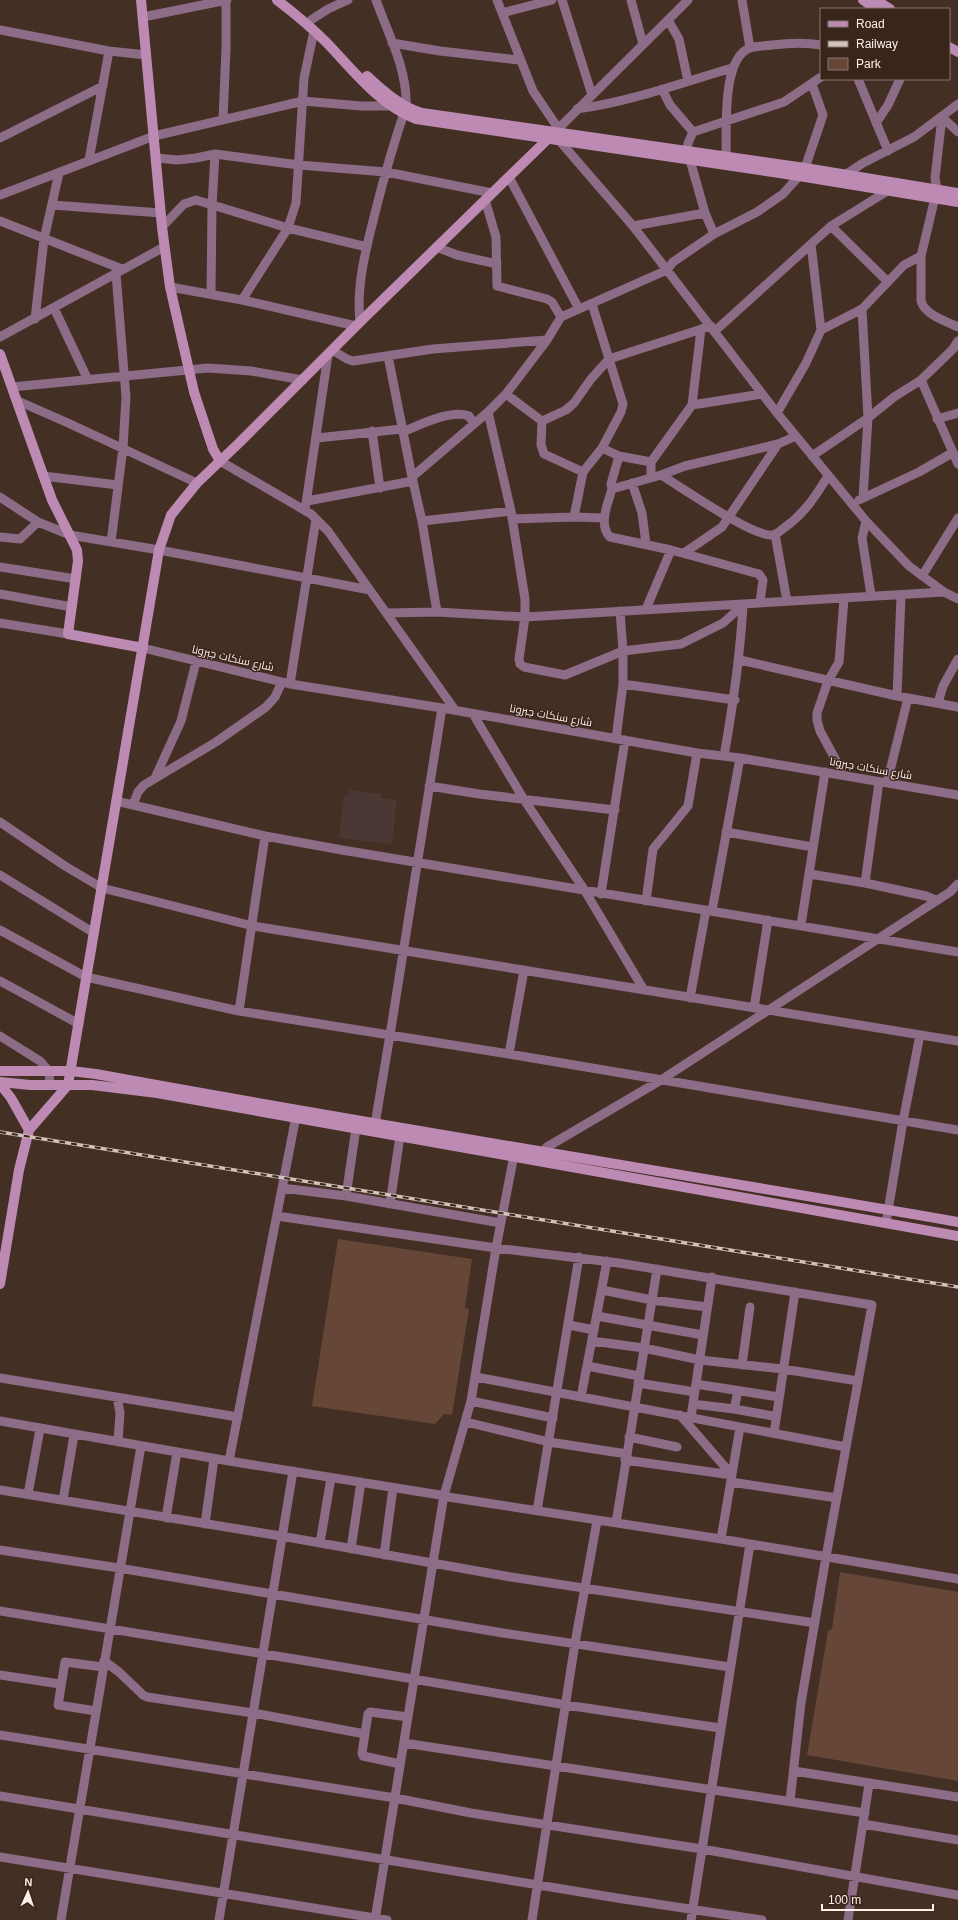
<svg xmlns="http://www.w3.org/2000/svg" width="958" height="1920" font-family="Arial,Cairo,sans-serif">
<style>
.education{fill:#4b3733}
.green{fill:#664637}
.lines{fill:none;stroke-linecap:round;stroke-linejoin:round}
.street{stroke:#8c6c86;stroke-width:9}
.secondary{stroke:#bd8ab3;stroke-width:10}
.rail-casing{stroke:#d3c2bb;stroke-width:3.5}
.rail{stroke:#3a251b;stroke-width:2;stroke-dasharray:6;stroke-linecap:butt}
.labels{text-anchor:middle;stroke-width:3;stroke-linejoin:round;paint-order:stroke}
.street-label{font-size:11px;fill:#fff0ea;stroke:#3a251b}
</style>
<rect width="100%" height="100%" fill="#442f25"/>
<path class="education" d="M349,790L381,794V798L397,800L392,844L339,838L344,796H348Z"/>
<path class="green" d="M338,1239L472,1259L465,1308L469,1309L452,1415L444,1414L435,1424L312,1406Z
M840,1572L958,1592V1781L807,1755L828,1631L832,1629Z"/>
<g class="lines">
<path class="street" d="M497,0L533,91L558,128
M562,0L592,95
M631,0L643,44
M742,0L750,48
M502,13L552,0
M143,17L227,0
M311,20L328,9L348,0
M668,20L679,39L688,81
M0,30L109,51L146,55
M392,43L440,51L519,60
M858,79L888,151
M662,89L670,105L693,132
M577,109C630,102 681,83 732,68
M942,117L935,178L937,189L921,256V301C925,315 946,321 958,327
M942,117L958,132
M223,120L226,49V1
M876,123L888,105L900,79
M555,132L688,0
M0,138L103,86
M558,139L633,226L777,413L866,521L909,566L944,592L958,599
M687,152L688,143L693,132L784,102L821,77
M726,157C727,132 721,58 750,48C757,46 765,46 772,45C788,43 805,42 821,45
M157,158L177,160L196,158L215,154L299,165L386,172L492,193
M89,160L109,51
M690,160L705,213L714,234
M805,168L823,115L812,84
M845,175L863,163L914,137L958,104
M509,177L579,309
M0,195L154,136L303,101L361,106H391L394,102
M485,200L496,237L497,286L547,299L552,302L561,317
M52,205L161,213
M0,221L122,269
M633,226L705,213
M831,226L888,282
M162,227L184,204L196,200L288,228L367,247
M436,247L457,255L497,264
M170,287L242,300L356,326
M211,294L212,206L215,154
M242,300L288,228L296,203L304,78L314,31
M54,308L88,380
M862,309L868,418L863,498
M35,319L44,239L59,173
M360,322C356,285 366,249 375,213C384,177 394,142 406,107C408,70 388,34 376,0
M821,330L862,309L904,265L921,256
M715,331L831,226L889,190
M0,337L164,247
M332,350L347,359L353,361L433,349L547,340
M388,356L412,477L422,521L437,612
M921,380L958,464
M12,387L208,368L251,371L303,380
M506,394L542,421
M18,401L68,423L197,483
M692,405L762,394
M488,412L511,511L525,599V617L519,659L520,664L524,667L565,675L623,651L681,644L723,623L743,605
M777,413L806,363L821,330L811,244
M937,419L958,413
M372,431L380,488
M403,432C419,425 451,409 469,416L474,424
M317,438L402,429
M602,448L619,456L651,462
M812,456L868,418L894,397L921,380L953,349L958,341
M220,461L311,514L328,531L455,710
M583,472L544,454L541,445L542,421L566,410L574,403L591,379L609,359L711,326
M661,475C681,487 754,538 773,535C777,534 780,531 784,528C804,514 815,497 828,476
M43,476L118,485
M412,477L488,412L506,394L547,340L561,317L667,270L673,262L714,234L757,212L783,194L799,176
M651,477V462L692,405L701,329
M632,483L642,513L646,544
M612,489L611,484L619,456
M0,497L38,522L70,535L159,550L370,590
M859,500L919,472L952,453
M307,501L413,481
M305,510L328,355
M574,517L583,472L602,448L621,412L623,404L592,304
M512,519L574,517L604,518
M422,521L511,511
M866,521L862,538L871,595
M775,534L787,601
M0,537L20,539L38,522
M111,542L123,448L126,397L116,274
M684,553L722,527L778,444L796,436
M0,567L76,579
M922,576L958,518
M0,594L72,607
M760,602L763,580L759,574L671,550L610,537C598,525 608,503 612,489L661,475L685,466L778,444
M646,609L671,550
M386,613L437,612L525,617L944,592
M0,623L68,634
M143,648L290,684L442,708L697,753L740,758L958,795
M740,660L897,696L958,707
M290,684L316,519
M623,684L735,700
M897,696L901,596
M938,703L943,686L958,659
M473,714L523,798L585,891L644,990
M616,739L623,684V651L620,611
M724,756C733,706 740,656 743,605
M844,775L820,731L817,720V713L828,681L839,662L844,599
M155,778L181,721L196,662
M887,783L908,698
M429,786L479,794L615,810
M116,801L265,836L342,850L958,952
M133,805L138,792L144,785L216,742L266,707L275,697L282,682
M0,822L65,866L102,888L253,926L958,1041
M726,832L813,847
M810,874L865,883L926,896L936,900
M0,875L94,933
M865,883L879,782
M601,894L625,740
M646,901L653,849L688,806L697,753
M712,911L740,758
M801,925L825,772
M0,930L86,977L239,1011L509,1054L958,1130
M0,981L79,1024
M690,998L706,910
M754,1008L768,920
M239,1011L265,836
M0,1036L40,1061L49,1071L50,1085
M509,1054L524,970
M375,1124L390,1035L442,708
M539,1156L547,1147L661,1080L950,892L958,884
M282,1188L346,1196L501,1223
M346,1196L356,1128
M390,1204L400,1136
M277,1216L496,1248L619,1263L872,1305L826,1557L801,1703L790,1801
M886,1223L903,1121L920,1035
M602,1290L652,1300L707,1307
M597,1316L703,1335
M569,1325L594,1330
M592,1341L644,1348L700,1360L783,1369L858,1381
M742,1365L750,1307
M587,1366L639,1376
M476,1377L846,1447
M0,1378L238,1417
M638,1383L695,1392
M696,1384L779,1397
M117,1397L120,1413L118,1442
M581,1397L607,1261
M471,1401L553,1418
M693,1404L734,1409L738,1391
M734,1409L773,1416
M680,1415L732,1475
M691,1417L712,1277
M0,1421L229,1461L440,1495
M466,1422L549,1442L627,1454
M774,1433L795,1292
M629,1437L677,1447
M625,1460L732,1475
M229,1461L297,1111
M731,1482L837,1498
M0,1490L281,1536L511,1577L815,1623
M445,1492L471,1401L496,1248L515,1150
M28,1494L40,1429
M448,1497L721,1539L958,1579
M63,1500L74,1435
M537,1511L579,1257
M166,1518L177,1452
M616,1523L657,1269
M205,1524L214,1459
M721,1539L740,1427
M320,1543L331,1478
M351,1549L361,1482
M0,1550L119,1568L503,1633L730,1667
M384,1555L393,1488
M0,1611L313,1662L566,1705L720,1728
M104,1661L119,1672L143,1695L147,1697L253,1713L365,1734
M0,1675L60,1684
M96,1711L58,1705L65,1662L103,1667
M0,1735L395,1798L471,1813L702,1849L958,1895
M404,1743L865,1813
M400,1764L363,1756L362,1753L368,1714L370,1712L408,1717
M794,1771L958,1797
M0,1796L617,1898L762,1920
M863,1824L958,1840
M0,1857L387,1920
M61,1920L141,1446
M219,1920L293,1471
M375,1920L443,1501
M532,1920L575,1643L597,1521
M691,1920L750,1544
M848,1920L869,1784"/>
<path class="secondary" d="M141,0L162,227L170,287L194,392L213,449L220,461
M277,0C294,13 311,27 326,42C353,70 379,105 416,119L799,176L958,202
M863,0L876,9
M876,0L890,9
M949,47L958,52
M367,76C383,91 401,107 422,113L805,168L958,193
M0,354L52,500L77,550L78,561L68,634L143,648
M0,1071H71L96,1074C383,1127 671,1172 958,1222
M0,1082L30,1085H92L157,1093L958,1236
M0,1084L11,1098L29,1130
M0,1284L19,1170L29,1130L68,1085L159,550L171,515L197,483L239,443L360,322L555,132"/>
<g class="rail-casing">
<path id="rail" d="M0,1132L958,1287"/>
</g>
<use href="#rail" class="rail"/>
</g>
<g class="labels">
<g class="street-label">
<text transform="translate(233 658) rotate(13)" y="4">شارع سنكات جبرونا</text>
<text transform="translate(551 715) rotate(10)" y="4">شارع سنكات جبرونا</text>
<text transform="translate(871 768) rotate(10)" y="4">شارع سنكات جبرونا</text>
</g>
</g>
<rect x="820" y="8" width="130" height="72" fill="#3a251b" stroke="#89766e"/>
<rect x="828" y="21" width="20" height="6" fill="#bd8ab3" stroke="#89766e"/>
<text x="856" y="28" font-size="12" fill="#fff0ea">Road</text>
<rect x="828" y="41" width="20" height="6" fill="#d3c2bb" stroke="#89766e"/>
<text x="856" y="48" font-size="12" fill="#fff0ea">Railway</text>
<rect x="828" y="58" width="20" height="12" fill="#664637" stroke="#89766e"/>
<text x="856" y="68" font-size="12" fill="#fff0ea">Park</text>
<g transform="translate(28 1892) rotate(3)" stroke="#3a251b" stroke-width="3" paint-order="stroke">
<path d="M0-3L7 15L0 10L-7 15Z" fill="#fff0ea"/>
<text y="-6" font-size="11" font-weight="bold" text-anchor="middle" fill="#fff0ea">N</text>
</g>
<path d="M822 1904v6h111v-6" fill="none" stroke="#fff0ea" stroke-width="2"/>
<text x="828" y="1904" font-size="12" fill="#fff0ea" stroke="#3a251b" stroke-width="3" paint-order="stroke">100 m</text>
</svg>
